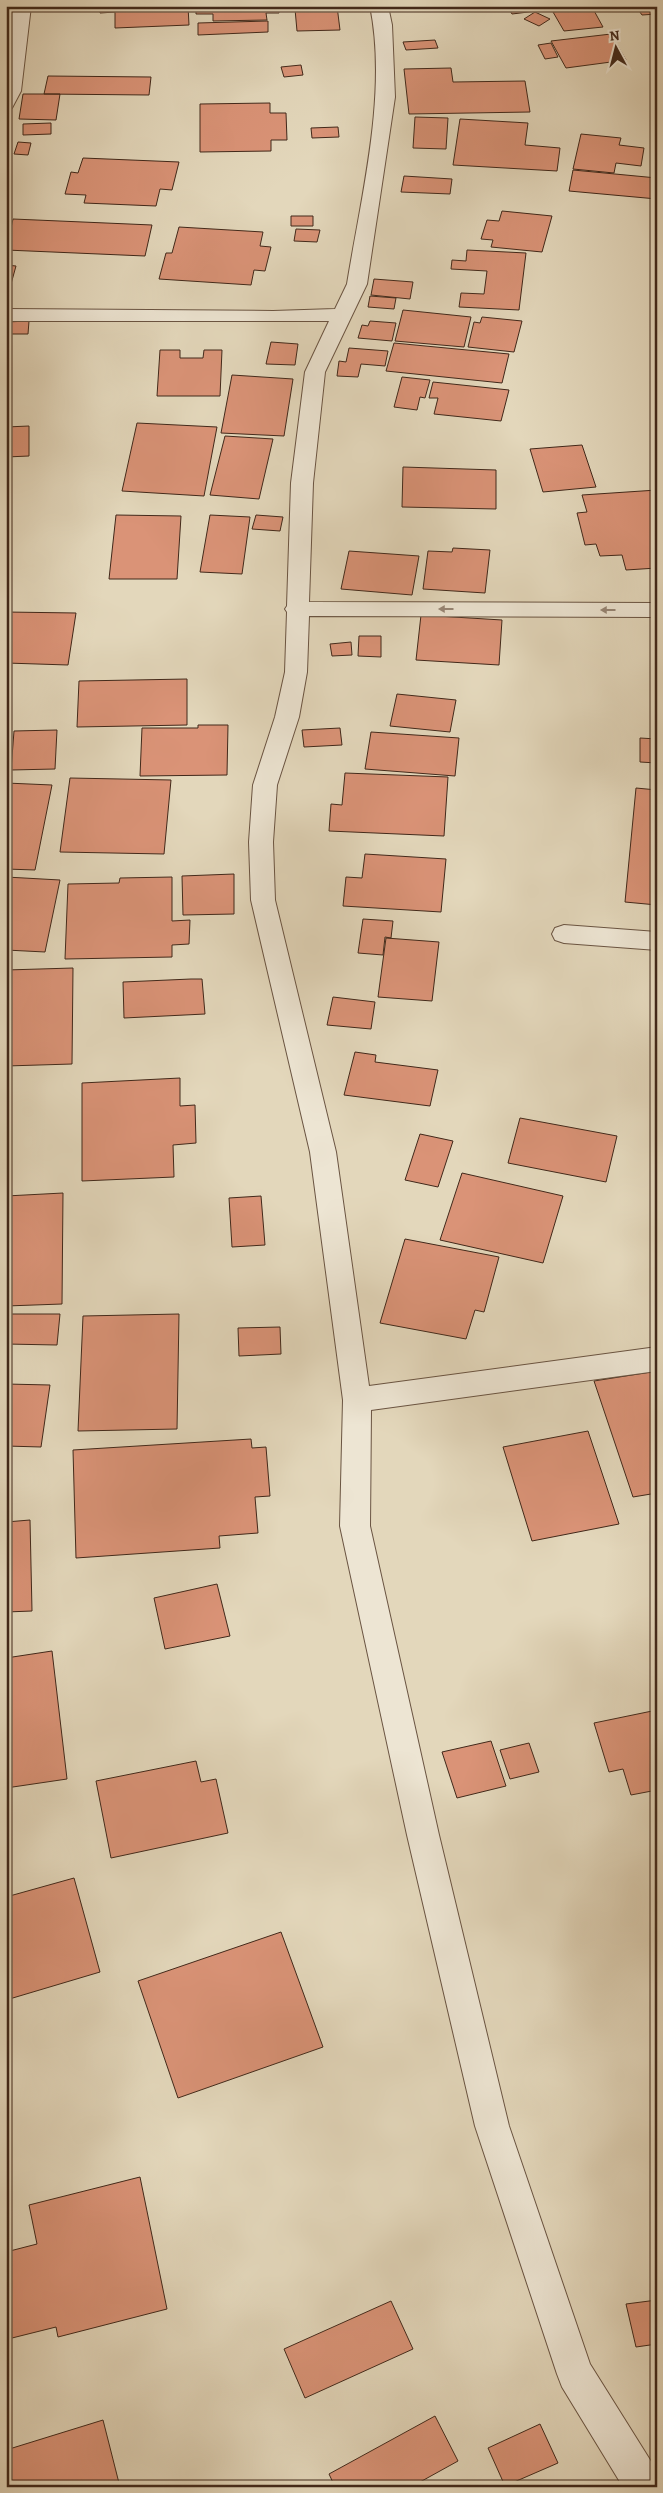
<svg xmlns="http://www.w3.org/2000/svg" width="663" height="2493" font-family="Alegreya,serif">
<style>
.building{fill:#da9377;stroke:#41281a}
.lines{fill:none;stroke-linecap:round;stroke-linejoin:round}
.minor-casing{stroke:#6a5442;stroke-width:2}
.minor{fill:#ede5d3;fill-rule:evenodd}
.oneway{fill:#978676}
</style>
<rect width="100%" height="100%" fill="#e3d7bb"/>
<filter id="stains"><feTurbulence type="fractalNoise" baseFrequency=".004" numOctaves="4"/><feColorMatrix values="0 0 0 0 .2 0 0 0 0 .09 0 0 0 0 .02 0 0 0 .5 -.17"/></filter>
<radialGradient id="worn" r=".72"><stop offset=".6" stop-color="#630" stop-opacity="0"/><stop offset="1" stop-color="#630" stop-opacity=".3"/></radialGradient>
<path class="building" d="M100,6H188L189,25L115,28V12L100,13Z
M196,6H279V13H266L267,20L213,21V14H196Z
M304,6H337L340,30L297,31L295,9L305,8Z
M507,6H577L512,14Z
M624,6H657V14L642,15L637,8L626,9Z
M592,7L603,27L564,31L553,12Z
M535,12L550,19L539,26L524,19Z
M268,21V32L198,35V23Z
M611,34L626,60L566,68L551,41Z
M435,40L438,48L406,50L403,42Z
M551,43L558,57L545,59L538,45Z
M301,65L303,75L284,77L281,67Z
M451,68L453,82L525,81L530,112L409,114L404,69Z
M48,76L151,77L149,95L44,94Z
M23,94H60L56,120L19,119Z
M270,103V113H286L287,140H271V151L200,152V104Z
M415,117L448,118L446,149L413,148Z
M460,119L528,123L525,145L560,148L557,171L453,165Z
M51,123V134L23,135V124Z
M338,127L339,137L312,138L311,128Z
M581,134L621,138L619,145L644,148L641,166L616,163L614,173L573,169Z
M18,142L31,143L28,155L14,154Z
M83,158L179,162L172,190L160,189L156,206L84,203L86,195L65,194L71,172L78,173Z
M573,170L657,178V199L569,191Z
M404,176L452,179L450,194L401,192Z
M502,211L552,216L542,252L491,247L493,240L481,239L487,220L499,221Z
M291,216H313V226H291Z
M13,219L152,225L145,256L6,250Z
M179,227L263,232L260,246L271,247L265,271L254,270L251,285L159,279L166,253H172Z
M296,229L320,230L317,242L294,241Z
M467,250L526,253L519,310L459,307L461,293L484,294L487,271L451,269L452,260L466,261Z
M6,265L16,266L11,284L6,283Z
M374,279L413,282L410,299L371,295Z
M370,296L396,298L394,309L368,307Z
M403,310L471,317L464,347L395,341Z
M482,317L522,321L514,352L468,347L474,322L480,323Z
M29,321L28,334H6V322Z
M370,321L396,323L392,341L358,338L362,325L368,326Z
M271,342L298,344L295,365L266,364Z
M394,343L509,354L502,383L386,371Z
M349,348L388,351L385,366L361,364L358,377L337,376L339,361L346,362Z
M160,350H180V358H203L204,350H222L220,396H157Z
M232,375L293,379L284,436L221,433Z
M402,377L430,380L425,398L420,397L417,410L394,407Z
M433,382L509,390L501,421L434,414L438,398H429Z
M137,423L217,427L204,496L122,491Z
M29,426V456L6,457V427Z
M225,436L273,439L259,499L210,495Z
M582,445L596,487L543,492L530,449Z
M403,467L496,470V509L402,507Z
M657,490V568L626,570L622,555L600,556L596,544L585,545L577,513L587,512L582,495Z
M116,515L181,516L177,579H109Z
M210,515L250,517L242,574L200,572Z
M256,515L283,517L280,531L252,529Z
M453,548L490,550L485,593L423,589L428,551L452,552Z
M349,551L419,556L412,595L341,589Z
M6,612L76,613L68,665L6,663Z
M421,615L502,620L499,665L416,660Z
M359,636H381V657L358,656Z
M351,642L352,655L332,656L330,644Z
M187,679V725L77,727L79,681Z
M397,694L456,700L450,732L390,726Z
M198,725H228L227,775L140,776L142,728H198Z
M340,728L342,745L304,747L302,730Z
M57,730L55,769L11,770L14,731Z
M371,732L459,738L455,776L365,769Z
M640,738L657,739V763L640,762Z
M345,773L448,777L444,836L329,831L331,804L342,805Z
M70,778L171,780L164,854L60,852Z
M6,783L52,785L35,870L6,869Z
M636,788L657,790V905L625,902Z
M365,854L446,859L441,912L343,906L346,877L362,878Z
M234,874V914L183,915L182,876Z
M6,877L60,880L45,952L6,950Z
M172,877V921L190,920L189,944L172,945V957L65,959L68,884L119,883L120,878Z
M363,919L393,921L391,938L385,937L383,955L358,953Z
M386,938L439,942L432,1001L378,997Z
M73,968L72,1064L6,1066V970Z
M191,979H202L205,1014L124,1018L123,982Z
M333,997L375,1002L371,1029L327,1025Z
M355,1052L376,1055L375,1062L438,1070L430,1106L344,1095Z
M180,1078V1106L195,1105L196,1143L173,1145L174,1177L82,1181V1083Z
M520,1118L617,1136L606,1182L508,1163Z
M420,1134L453,1141L438,1187L405,1180Z
M462,1173L563,1196L543,1263L440,1240Z
M63,1193L62,1304L6,1306V1196Z
M261,1196L265,1245L232,1247L229,1198Z
M405,1239L499,1257L484,1312L475,1310L466,1339L380,1323Z
M6,1314H60L57,1345L6,1344Z
M179,1314L177,1429L78,1431L83,1316Z
M280,1327L281,1354L239,1356L238,1328Z
M657,1371V1493L633,1497L594,1381Z
M6,1384L50,1385L41,1447L6,1446Z
M588,1431L619,1524L532,1541L503,1447Z
M251,1439L252,1448L266,1447L270,1496L255,1497L258,1533L219,1536L220,1548L76,1558L73,1450Z
M30,1520L32,1611L6,1612V1522Z
M217,1584L230,1636L165,1649L154,1598Z
M52,1651L67,1779L6,1788V1658Z
M657,1710V1790L631,1795L623,1769L609,1772L594,1723Z
M491,1741L506,1786L457,1798L442,1752Z
M529,1743L539,1772L510,1779L500,1750Z
M196,1761L201,1782L216,1779L228,1833L111,1858L96,1781Z
M74,1878L100,1972L6,2000V1897Z
M281,1932L323,2047L178,2098L138,1981Z
M140,2177L167,2309L58,2337L56,2327L8,2339L6,2252L37,2244L29,2205Z
M657,2300V2344L636,2347L626,2304Z
M391,2301L413,2349L305,2398L284,2349Z
M435,2416L458,2461L411,2487H335L329,2474Z
M103,2420L120,2487H6V2450Z
M540,2424L558,2463L505,2486L488,2448Z"/>
<g class="lines">
<g class="minor-casing">
<path id="minor" d="M13,6H31L21,91L12,108L6,109V63Z
M370,6H388L392,25L395,97L367,284L325,372L313,483L309,602L657,603V617L309,616L307,672L299,717L277,785L273,842L275,900L336,1152L369,1386L657,1347V1371L371,1410L370,1526L439,1835L509,2126L590,2364L657,2471V2487H623L562,2387L557,2374L475,2126L407,1835L340,1526L343,1400L310,1152L251,900L249,842L253,785L275,717L285,672L287,612L285,609L287,606L291,483L305,372L329,321H6V309L273,311L335,309L347,284C361,197 388,93 370,6Z
M564,925L657,932V950L564,943L555,940L552,934L555,928Z"/>
</g>
<use href="#minor" class="minor"/>
</g>
<defs><path id="oneway-solid" d="M-6-.8H1V-3.2L6.5 0L1 3.2V.8H-6Z" transform="scale(1.25)"/></defs>
<g class="oneway">
<use href="#oneway-solid" transform="translate(446 609) rotate(-180)"/>
<use href="#oneway-solid" transform="translate(608 610) rotate(-180)"/>
</g>
<rect width="663" height="2493" fill="none" stroke="#e3d7bb" stroke-width="25"/>
<rect x="8" y="8" width="648" height="2478" fill="none" stroke="#41281a" stroke-width="2.5"/>
<rect x="12" y="12" width="638" height="2468" fill="none" stroke="#41281a"/>
<g transform="translate(616 48) rotate(353)" stroke="#ede5d3" stroke-width="4" paint-order="stroke">
<path d="M0-4L9 19L0 12L-9 19Z" fill="#41281a"/>
<text y="-8" font-size="14" font-weight="bold" text-anchor="middle" fill="#41281a">N</text>
</g>
<rect width="100%" height="100%" filter="url(#stains)"/>
<rect width="100%" height="100%" fill="url(#worn)"/>
</svg>
